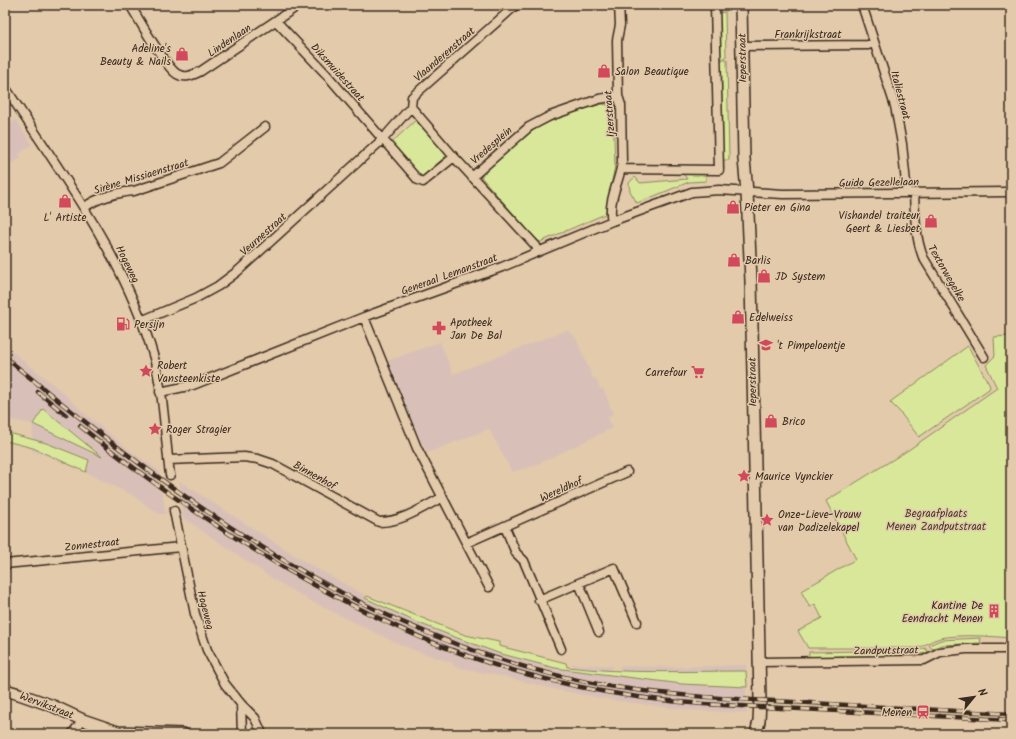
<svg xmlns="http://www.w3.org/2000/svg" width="1016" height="739" font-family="Kalam,sans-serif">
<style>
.built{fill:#d8c0b8;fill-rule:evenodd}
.green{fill:#d9e79a;stroke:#8a885c}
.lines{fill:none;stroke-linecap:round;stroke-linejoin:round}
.street-casing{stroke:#3b2a1e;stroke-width:11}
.secondary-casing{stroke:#3b2a1e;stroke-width:14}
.street{stroke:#e2caab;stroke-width:8}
.secondary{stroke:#e2caab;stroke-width:11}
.rail-casing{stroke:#3b2a1e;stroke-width:4.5}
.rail{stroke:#e2caab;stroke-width:3;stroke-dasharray:9;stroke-linecap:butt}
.labels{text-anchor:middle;stroke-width:3;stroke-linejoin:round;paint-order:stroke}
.street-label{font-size:11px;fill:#3b2a1e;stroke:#e2caab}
.poi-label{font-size:11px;fill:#3b2a1e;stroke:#e2caab;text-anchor:start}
.park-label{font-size:11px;fill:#4b3d2a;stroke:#e2caab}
</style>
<rect width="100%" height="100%" fill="#e2caab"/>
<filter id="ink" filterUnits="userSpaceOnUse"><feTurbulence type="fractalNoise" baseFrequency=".025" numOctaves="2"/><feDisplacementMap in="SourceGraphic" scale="8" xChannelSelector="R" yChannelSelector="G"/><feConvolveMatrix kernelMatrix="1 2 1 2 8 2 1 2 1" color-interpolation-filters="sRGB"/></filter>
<g filter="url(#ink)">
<path class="built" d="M16,120L32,144L19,154L21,158L5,167V126Z
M567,330L576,338L593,379L596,378L600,389L603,388L613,414L608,417L612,428L534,466L512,472L489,429L427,453L421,442L387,361L440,342L453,374Z
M5,346L60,390L84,413L133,453L158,470L160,473L158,476V490L162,493L166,514H159L132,495L56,458L32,451L33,424L5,419ZM43,409L80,439L100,455L33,424Z
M179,481L307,563L366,596L465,635L499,642V646L547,658L550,666L573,670L572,664L614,666L610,670L611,675H622L619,666L674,667L746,665V710L747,713L688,710L611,700L558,690L506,677V676H500L453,666V663L416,651L386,638L311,601L276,581L182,517L183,491L181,490Z"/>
<path class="green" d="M725,12L726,58H719V13Z
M720,60H727L729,160H722Z
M602,104C607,105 610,105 613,111L615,166L605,214L540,242L534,237L482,178L481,174C494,162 506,148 520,139C544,121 573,112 602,104Z
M416,120L447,155L421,178L390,144Z
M683,173H706V181L689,182L637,203L630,191L629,183L635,177L640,183L687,179Z
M1011,336V638C987,636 963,634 940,638C931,640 925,646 917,648H808L798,631L822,618L815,604L810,607L801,591L856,559L826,501L910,449L997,388L986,365L995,356L994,337Z
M968,346L990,386L989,389L919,437L899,411L890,402Z
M43,409L102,457L33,424Z
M5,432L46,443L89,460L86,472L33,448L6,441Z
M367,596L465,635L499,642V646L566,663L567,667C627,674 687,671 746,671L747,687L682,684L555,668L498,653L452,636L416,622L365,598Z
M980,638L981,643L941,645L932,649L929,645L941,640Z
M925,648L928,652L917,655L809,657V652L920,650Z"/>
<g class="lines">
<g class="street-casing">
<path id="street" d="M130,5C139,19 165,67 177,74C185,79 193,75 201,71L299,5
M862,5L895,106L902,144L907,193
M276,21L327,75L418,180L423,182L454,157
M742,46L868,45L874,43
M5,87C60,172 126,259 154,358C164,395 165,437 170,475
M411,107L454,157L536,246L538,252
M411,107L412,97L516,5
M621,169L719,170L715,5
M472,177L529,127L550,116L599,99L618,96
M914,193C915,215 915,236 923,257L984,357
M84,208C95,198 120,192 134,191L219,163L265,127
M612,221C607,201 620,181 622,162L621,105L618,96L617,40L620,25L619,5
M364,317L417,448L489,587
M141,321L196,298L218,286L238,271L383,139L411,107
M160,392L193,385L364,317L502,267L612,221L692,192L719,190L783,194L1011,192
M168,460L244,457L258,459L273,464L379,522C402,522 422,508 443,497
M174,511L195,614L207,650L225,684L241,704L255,718L261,731V734
M505,527L516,553L524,561L561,649
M467,543L473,540L627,472
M5,564L181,547
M579,583L599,632
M539,600L614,568L637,622
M758,662L924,660L940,652L966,649H1011
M241,704L242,734
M72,734L83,720"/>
</g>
<g class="secondary-casing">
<path id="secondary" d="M741,5L744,159L747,192L751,281L760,700L759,721L756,734
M5,690L19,694L53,706L83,720L118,732L183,734"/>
</g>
<use href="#street" class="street"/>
<use href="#secondary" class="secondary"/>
<g class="rail-casing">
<path id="rail" d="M5,357C181,503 373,644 603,685C660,695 717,698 774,701C853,705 932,709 1011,714
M38,392L66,415
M80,426C145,479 214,526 286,569C352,607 421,642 495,665C563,686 632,699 703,704L1011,720"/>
</g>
<use href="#rail" class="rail"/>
</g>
</g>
<defs>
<g id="shop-bare" transform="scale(1.08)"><path d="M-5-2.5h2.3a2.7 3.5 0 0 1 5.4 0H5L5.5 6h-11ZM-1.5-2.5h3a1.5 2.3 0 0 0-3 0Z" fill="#d1495b" stroke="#e2caab" stroke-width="2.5" paint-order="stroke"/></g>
<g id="fuel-bare" transform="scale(1.08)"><path d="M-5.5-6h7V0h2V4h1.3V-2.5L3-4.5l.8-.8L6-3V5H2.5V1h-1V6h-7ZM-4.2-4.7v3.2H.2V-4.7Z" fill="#d1495b" stroke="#e2caab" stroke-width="2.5" paint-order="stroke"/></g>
<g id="pharmacy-bare" transform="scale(1.08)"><path d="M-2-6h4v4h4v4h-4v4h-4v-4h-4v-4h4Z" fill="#d1495b" stroke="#e2caab" stroke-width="2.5" paint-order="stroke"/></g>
<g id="school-bare" transform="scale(1.08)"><path d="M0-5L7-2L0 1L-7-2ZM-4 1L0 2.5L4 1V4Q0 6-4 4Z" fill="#d1495b" stroke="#e2caab" stroke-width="2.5" paint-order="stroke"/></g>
<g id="sight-bare" transform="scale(1.08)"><path d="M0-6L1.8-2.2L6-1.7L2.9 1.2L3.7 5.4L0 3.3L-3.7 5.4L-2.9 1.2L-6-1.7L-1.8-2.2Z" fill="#d1495b" stroke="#e2caab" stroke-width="2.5" paint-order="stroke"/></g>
<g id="supermarket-bare" transform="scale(1.08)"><path d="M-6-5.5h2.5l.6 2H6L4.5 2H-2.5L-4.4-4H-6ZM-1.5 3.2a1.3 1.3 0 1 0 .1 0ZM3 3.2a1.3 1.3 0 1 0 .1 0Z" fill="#d1495b" stroke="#e2caab" stroke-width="2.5" paint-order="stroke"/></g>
<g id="building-bare" transform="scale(1.08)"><path d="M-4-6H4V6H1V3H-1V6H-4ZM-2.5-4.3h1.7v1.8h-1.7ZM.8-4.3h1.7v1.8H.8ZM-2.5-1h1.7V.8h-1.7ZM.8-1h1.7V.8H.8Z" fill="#d1495b" stroke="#e2caab" stroke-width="2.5" paint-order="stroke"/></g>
<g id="station-bare" transform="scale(1.08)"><path d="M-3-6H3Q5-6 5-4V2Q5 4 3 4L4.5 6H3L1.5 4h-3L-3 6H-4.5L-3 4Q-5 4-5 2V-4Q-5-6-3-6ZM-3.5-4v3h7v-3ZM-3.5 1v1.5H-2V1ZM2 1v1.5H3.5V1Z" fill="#d1495b" stroke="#e2caab" stroke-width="2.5" paint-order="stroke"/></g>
</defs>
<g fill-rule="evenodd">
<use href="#shop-bare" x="182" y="54"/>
<use href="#shop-bare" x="604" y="71"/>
<use href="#shop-bare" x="65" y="201"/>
<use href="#shop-bare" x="733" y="207"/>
<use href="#shop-bare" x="931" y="221"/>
<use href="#shop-bare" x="734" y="260"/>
<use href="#shop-bare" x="764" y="276"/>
<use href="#shop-bare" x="738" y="317"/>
<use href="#fuel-bare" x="123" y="324"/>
<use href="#pharmacy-bare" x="439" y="328"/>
<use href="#school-bare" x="766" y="345"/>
<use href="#sight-bare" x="146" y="371"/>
<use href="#supermarket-bare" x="698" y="372"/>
<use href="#shop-bare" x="771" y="421"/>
<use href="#sight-bare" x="155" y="429"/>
<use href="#sight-bare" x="744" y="476"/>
<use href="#sight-bare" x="767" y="520"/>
<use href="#building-bare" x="994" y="611"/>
<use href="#station-bare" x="923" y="712"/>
</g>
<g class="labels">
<g class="street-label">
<text x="808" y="38">Frankrijkstraat</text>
<text transform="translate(229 40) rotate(-34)" y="4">Lindenlaan</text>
<text transform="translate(444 54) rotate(-41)" y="4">Vlaanderenstraat</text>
<text transform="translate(742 58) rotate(-91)" y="4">Ieperstraat</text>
<text transform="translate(338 72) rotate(48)" y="4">Diksmuidestraat</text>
<text transform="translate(901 95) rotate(75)" y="4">Italiestraat</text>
<text transform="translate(609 114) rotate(-94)" y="4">Ijzerstraat</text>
<text transform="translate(491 145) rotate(-41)" y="4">Vredesplein</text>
<text transform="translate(141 176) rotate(-17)" y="4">Sirène Missiaenstraat</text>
<text transform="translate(879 182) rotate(-1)" y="4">Guido Gezellelaan</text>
<text transform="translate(263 234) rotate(-42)" y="4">Veurnestraat</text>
<text transform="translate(128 264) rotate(64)" y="4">Hogeweg</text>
<text transform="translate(947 273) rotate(60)" y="4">Textorwegelke</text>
<text transform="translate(449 274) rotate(-20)" y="4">Generaal Lemanstraat</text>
<text transform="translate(752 382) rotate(-91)" y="4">Ieperstraat</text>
<text transform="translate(315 475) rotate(29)" y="4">Binnenhof</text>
<text transform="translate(561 489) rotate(-24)" y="4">Wereldhof</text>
<text transform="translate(92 544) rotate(-6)" y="4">Zonnestraat</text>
<text transform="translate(206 610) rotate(76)" y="4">Hogeweg</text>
<text transform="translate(886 650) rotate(-1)" y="4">Zandputstraat</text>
<text transform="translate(47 705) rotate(21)" y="4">Wervikstraat</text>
</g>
<g class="poi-label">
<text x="171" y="52" text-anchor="end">Adeline's<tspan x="171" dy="13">Beauty &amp; Nails</tspan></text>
<text x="615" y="75">Salon Beautique</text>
<text x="744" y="211">Pieter en Gina</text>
<text x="920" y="219" text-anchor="end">Vishandel traiteur<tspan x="920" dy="13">Geert &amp; Liesbet</tspan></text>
<text x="65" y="221" text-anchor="middle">L' Artiste</text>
<text x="745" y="264">Barlis</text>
<text x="775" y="280">JD System</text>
<text x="749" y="321">Edelweiss</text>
<text x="450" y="326">Apotheek<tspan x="450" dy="13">Jan De Bal</tspan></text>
<text x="134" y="328">Persijn</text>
<text x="777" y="349">'t Pimpeloentje</text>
<text x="157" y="369">Robert<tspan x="157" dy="13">Vansteenkiste</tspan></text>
<text x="687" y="376" text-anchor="end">Carrefour</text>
<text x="782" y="425">Brico</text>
<text x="166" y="433">Roger Stragier</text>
<text x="755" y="480">Maurice Vynckier</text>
<text x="778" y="518">Onze-Lieve-Vrouw<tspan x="778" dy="13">van Dadizelekapel</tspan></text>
<text x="983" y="609" text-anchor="end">Kantine De<tspan x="983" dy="13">Eendracht Menen</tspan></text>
<text x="912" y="716" text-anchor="end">Menen</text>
</g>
<g class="park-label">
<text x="936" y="517">Begraafplaats<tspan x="936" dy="13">Menen Zandputstraat</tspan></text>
</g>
</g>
<rect width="1016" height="739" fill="none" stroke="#e2caab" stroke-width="20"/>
<rect x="10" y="10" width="996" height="719" fill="none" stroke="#3b2a1e" stroke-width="1.5" filter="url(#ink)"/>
<g transform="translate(974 697) rotate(61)" stroke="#e2caab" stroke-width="3" paint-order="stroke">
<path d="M0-3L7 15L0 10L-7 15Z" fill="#3b2a1e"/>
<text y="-6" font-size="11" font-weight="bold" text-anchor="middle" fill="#3b2a1e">N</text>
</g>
</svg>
